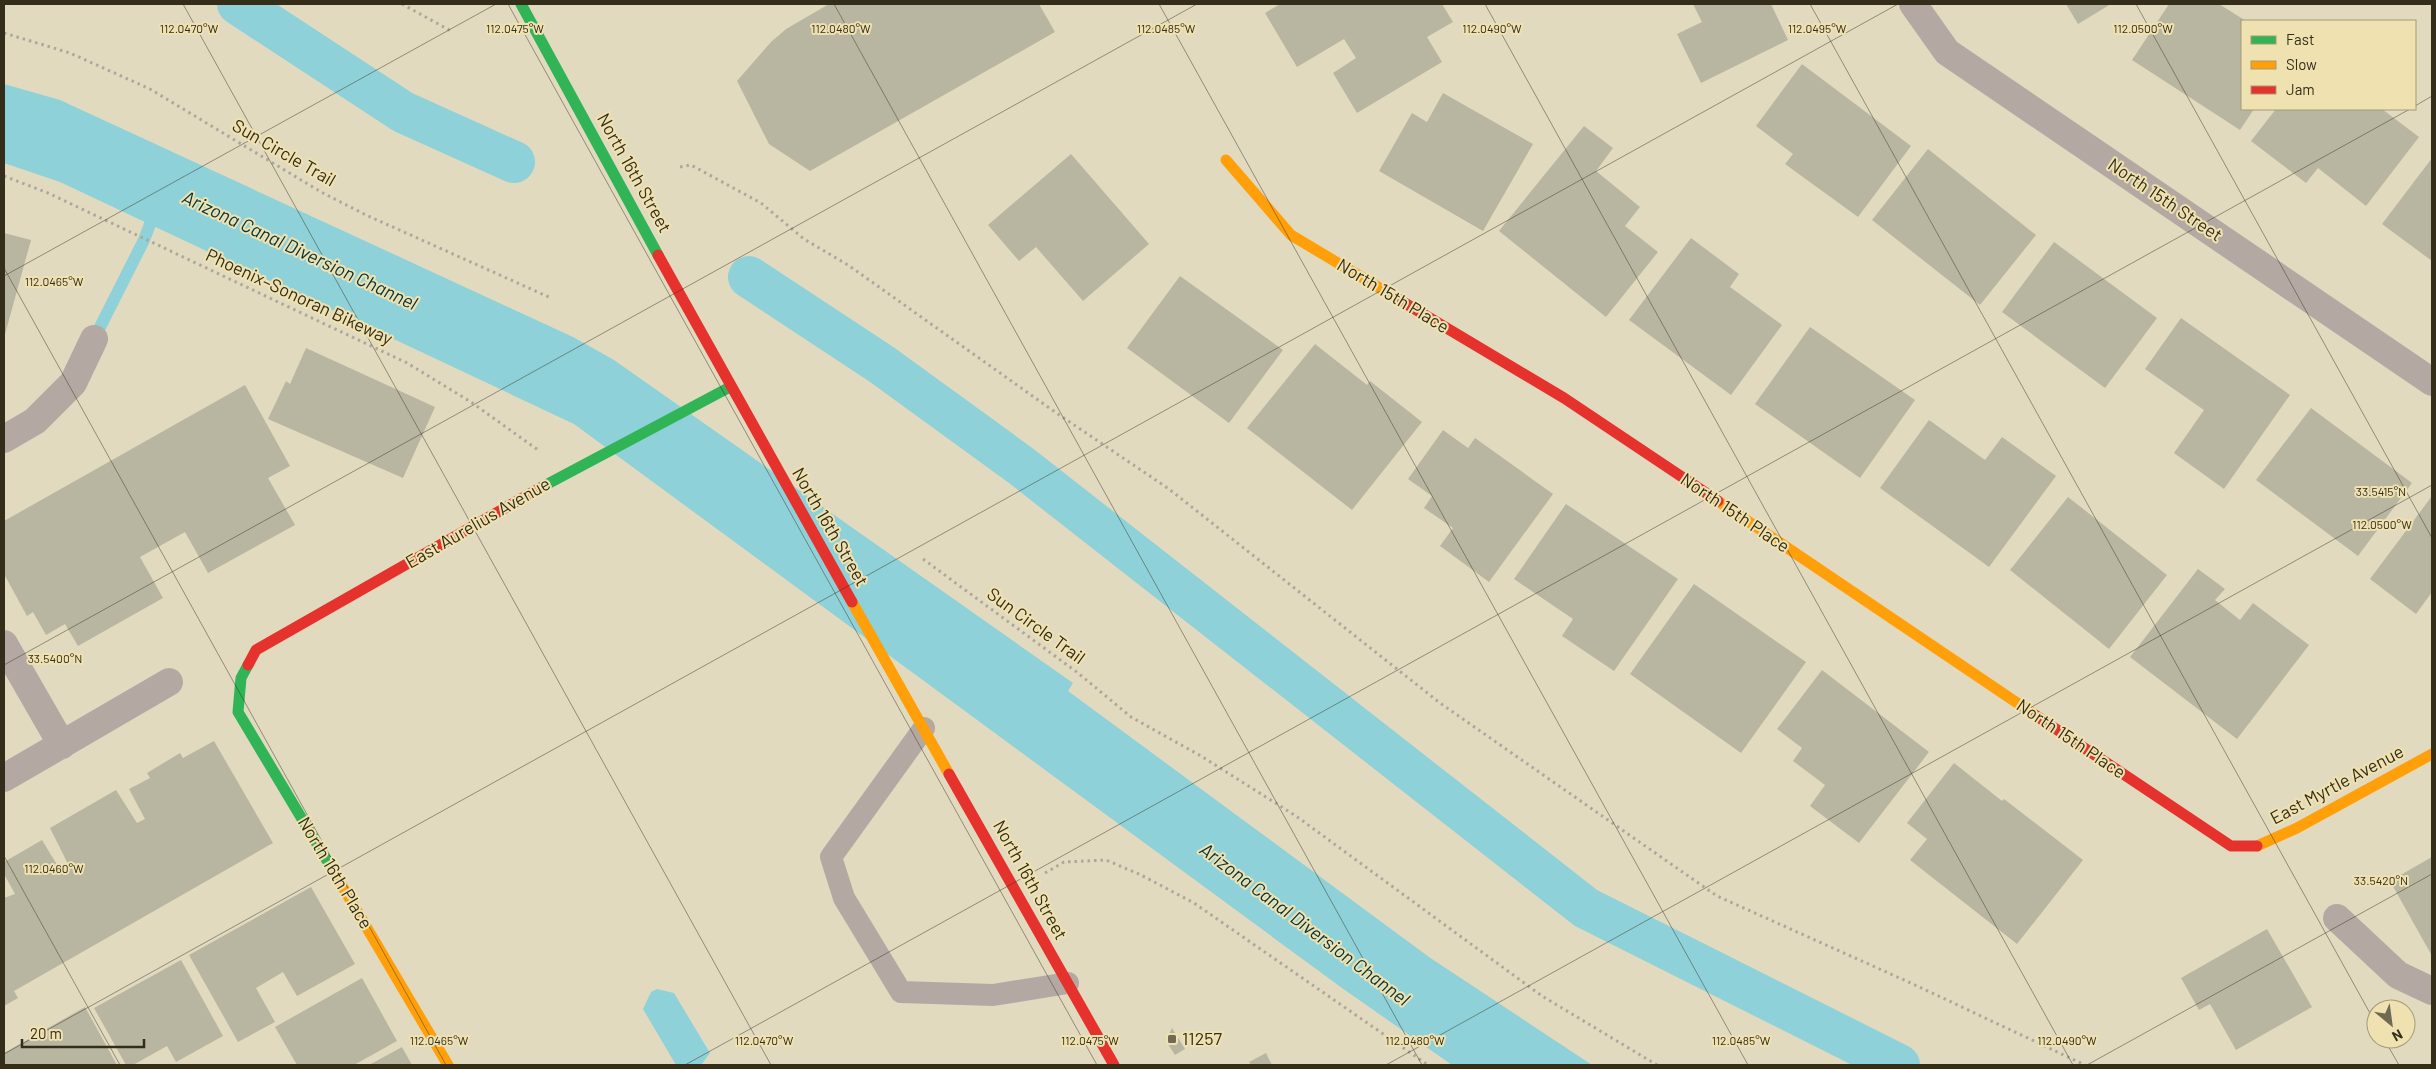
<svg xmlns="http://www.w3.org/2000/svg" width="2436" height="1069" font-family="Barlow,sans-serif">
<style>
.water{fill:#8ed1d8}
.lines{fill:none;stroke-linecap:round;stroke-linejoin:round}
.stream{stroke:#8ed1d8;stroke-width:12}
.canal{stroke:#8ed1d8;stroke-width:42}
.building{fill:#b8b6a1}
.path{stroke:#b0a79c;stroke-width:3;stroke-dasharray:2.5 4;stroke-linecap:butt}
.lane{stroke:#b4a9a2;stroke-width:22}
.street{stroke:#b4a9a2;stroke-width:28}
.fast{stroke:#30b455;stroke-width:11}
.slow{stroke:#ff9f0a;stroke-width:11}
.jam{stroke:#e5322d;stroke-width:11}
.ticks{fill:none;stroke:#332d1a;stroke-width:1;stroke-opacity:0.45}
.poi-dot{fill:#706a54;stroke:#f0e2b0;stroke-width:2}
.labels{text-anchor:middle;stroke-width:4;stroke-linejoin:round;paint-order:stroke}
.street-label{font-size:18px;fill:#332d1a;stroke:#f0e2b0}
.poi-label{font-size:18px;fill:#332d1a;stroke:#f0e2b0;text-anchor:start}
.water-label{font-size:19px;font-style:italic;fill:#03343e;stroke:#f0e2b0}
.ticks-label{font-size:12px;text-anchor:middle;fill:#332d1a;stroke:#f0e2b0;stroke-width:4;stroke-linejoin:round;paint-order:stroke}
</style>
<rect width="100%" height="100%" fill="#e1dabf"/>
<path class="water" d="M4,84L60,100L573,337L614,360L1073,683L1068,691L1429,957L1592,1065H1452L1342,988L574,424L60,182L4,163Z
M657,989L674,993L710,1053L701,1065H676L643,1009L651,992Z"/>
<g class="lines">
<path class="stream" d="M94,339L144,240L156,208"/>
<path class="canal" d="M238,4L403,112L514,162
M749,277L881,364L1020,465L1586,908L1899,1065"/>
</g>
<path class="building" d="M829,4H1039L1055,32L810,171L769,144L737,81L771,42L786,29Z
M1280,4H1442L1453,22L1427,37L1442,62L1357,113L1333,73L1356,58L1344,39L1297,67L1265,13Z
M1693,4H1771L1788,40L1701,83L1677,34L1702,22Z
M2066,4H2111L2078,24Z
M2169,4H2219L2246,21H2242V109H2254L2240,130L2132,60Z
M1802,64L1911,146L1858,217L1785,164L1793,154L1756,126Z
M1443,93L1533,144L1483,231L1379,171L1412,113L1427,122Z
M2276,109H2382L2419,137L2366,206L2318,168L2306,183L2251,141Z
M1584,126L1613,148L1596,171L1640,207L1625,226L1658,252L1606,317L1499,231Z
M1928,149L2036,235L1980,305L1872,220Z
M1071,154L1149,244L1083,301L1036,247L1019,261L988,225Z
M2432,158V261L2382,224Z
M4,233L31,240L4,338Z
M1691,238L1739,274L1730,287L1782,325L1731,395L1629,320Z
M2054,242L2157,318L2105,388L2002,312Z
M1180,276L1283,350L1229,423L1127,348Z
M2181,318L2290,395L2224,489L2174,453L2204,410L2145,369Z
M1810,327L1915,400L1860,478L1755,404Z
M1315,344L1367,385L1370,381L1422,422L1352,510L1247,428Z
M306,348L435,407L403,478L268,419L286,381L290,384Z
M245,385L290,466L268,478L295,525L208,573L185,532L140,557L163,598L78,646L65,624L46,635L33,612L27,616L4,574V521Z
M2311,408L2412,483L2358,556L2256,480Z
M1929,420L1985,460L2002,437L2056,476L1989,567L1880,488Z
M1443,430L1468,448L1475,438L1553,494L1489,582L1440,546L1453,528L1424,508L1432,496L1408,479Z
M2432,496V592L2416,614L2370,579Z
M2068,497L2167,575L2109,649L2010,570Z
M1566,504L1678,579L1614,671L1562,636L1573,619L1514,579Z
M2198,569L2225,589L2215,600L2240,620L2253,603L2309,645L2237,739L2130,657Z
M1694,584L1806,662L1741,753L1630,674Z
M1822,670L1929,752L1859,843L1810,806L1825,785L1793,761L1802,748L1777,729Z
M214,741L273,843L14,991L18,998L4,1006V898L15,894L4,874V862L42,840L59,868L68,864L50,828L116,790L137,823L145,819L129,789L150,778L147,773L180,753L183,758Z
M1954,763L2002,801L2004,799L2083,860L2017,944L1910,860L1927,839L1907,823Z
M2432,857V956L2390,881Z
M311,887L355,964L297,996L283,972L256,988L275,1022L238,1042L189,955Z
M2267,929L2312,1007L2236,1050L2210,1004L2199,1010L2181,978Z
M181,960L223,1036L176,1062L167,1046L133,1065H126L94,1008Z
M362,978L397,1041L354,1065H297L275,1027Z
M85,1007L117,1065H4V1053Z
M1172,1028L1185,1049L1175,1055L1166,1041Z
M402,1047L412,1065H369Z
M1266,1053L1272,1065H1251L1249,1062Z"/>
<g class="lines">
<path class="path" d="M402,4L451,31
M4,33L70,53L150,89L321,192L366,215L551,298
M680,167L691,165L761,203L804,239L848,265L1055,412L1169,489L1440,703L1717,896L1913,984L2085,1065
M4,176L48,193L407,363L471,402L538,450
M923,559L1078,673L1131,717L1201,756L1296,816L1542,996L1657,1065
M1045,873L1064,862L1106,860L1141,875L1194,903L1428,1065"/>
<path class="lane" d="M924,728L831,857L844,898L901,992L993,995L1068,983"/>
<path class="street" d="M1913,4L1947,52L2432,382
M4,439L35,421L73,383L94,339
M4,644L62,745
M4,778L169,682
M2337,918L2398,975L2432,991"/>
<path class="fast" d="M521,4L658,255
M540,488L730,387
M248,665L241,678L238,712L335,874"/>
<path class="slow" d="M1226,160L1291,235L1398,299
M1718,501L2035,715
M852,602L949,774
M2257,846L2297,828L2432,754
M335,874L448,1065"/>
<path class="jam" d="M658,255L852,602
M1398,299L1564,398L1718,501
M248,665L256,650L540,488
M2035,715L2231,846H2257
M949,774L1114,1065"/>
</g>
<path class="ticks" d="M183,4L771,1065M508,4L1097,1065M834,4L1422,1065M1159,4L1748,1065M1485,4L2073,1065M1810,4L2376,1024M2136,4L2432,538M2415,106L2432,96M4,268L446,1065M4,276L496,4M4,665L1197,4M4,856L120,1065M2384,1039L2399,1065M4,1054L1898,4M685,1065L2410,109M1386,1065L2432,485M2087,1065L2432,874"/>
<rect class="poi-dot" x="1167" y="1034" width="10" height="10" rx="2.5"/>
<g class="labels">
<g class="street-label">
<text transform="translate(284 153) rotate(30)" y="6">Sun Circle Trail</text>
<text transform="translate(634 173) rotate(61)" y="6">North 16th Street</text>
<text transform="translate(2165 200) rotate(34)" y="6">North 15th Street</text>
<text transform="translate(1393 296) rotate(31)" y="6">North 15th Place</text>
<text transform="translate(299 297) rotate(25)" y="6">Phoenix–Sonoran Bikeway</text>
<text transform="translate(1735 513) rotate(34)" y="6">North 15th Place</text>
<text transform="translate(478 523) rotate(-30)" y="6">East Aurelius Avenue</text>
<text transform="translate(830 527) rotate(60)" y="6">North 16th Street</text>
<text transform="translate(1036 626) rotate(36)" y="6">Sun Circle Trail</text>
<text transform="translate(2071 739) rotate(34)" y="6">North 15th Place</text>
<text transform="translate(2337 785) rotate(-28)" y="6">East Myrtle Avenue</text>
<text transform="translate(335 873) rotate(59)" y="6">North 16th Place</text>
<text transform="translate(1030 880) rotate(61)" y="6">North 16th Street</text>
</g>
<g class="poi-label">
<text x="1182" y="1045">11257</text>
</g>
<g class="water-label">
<text transform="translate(300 250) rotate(25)" y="7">Arizona Canal Diversion Channel</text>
<text transform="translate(1305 924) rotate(37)" y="7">Arizona Canal Diversion Channel</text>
</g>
</g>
<g class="ticks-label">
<text x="189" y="33">112.0470°W</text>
<text x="515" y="33">112.0475°W</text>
<text x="841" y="33">112.0480°W</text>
<text x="1166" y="33">112.0485°W</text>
<text x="1492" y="33">112.0490°W</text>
<text x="1817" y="33">112.0495°W</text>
<text x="2143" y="33">112.0500°W</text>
<text x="54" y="286">112.0465°W</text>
<text x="2381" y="496">33.5415°N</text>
<text x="2382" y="529">112.0500°W</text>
<text x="55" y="663">33.5400°N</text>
<text x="54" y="873">112.0460°W</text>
<text x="2381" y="885">33.5420°N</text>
<text x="439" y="1045">112.0465°W</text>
<text x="764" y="1045">112.0470°W</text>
<text x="1090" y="1045">112.0475°W</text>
<text x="1415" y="1045">112.0480°W</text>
<text x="1741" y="1045">112.0485°W</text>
<text x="2067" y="1045">112.0490°W</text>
</g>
<rect width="2436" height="1069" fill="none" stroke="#332d1a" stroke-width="10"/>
<rect x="2241" y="20" width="175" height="90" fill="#f0e2b0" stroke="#a49a74"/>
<rect x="2251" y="36" width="25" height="8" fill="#30b455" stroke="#a49a74"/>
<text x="2286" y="45" font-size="15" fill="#332d1a">Fast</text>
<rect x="2251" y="61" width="25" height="8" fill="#ff9f0a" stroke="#a49a74"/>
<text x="2286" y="70" font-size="15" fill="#332d1a">Slow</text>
<rect x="2251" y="86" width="25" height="8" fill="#e5322d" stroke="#a49a74"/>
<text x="2286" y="95" font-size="15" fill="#332d1a">Jam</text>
<g transform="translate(2391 1024) rotate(151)"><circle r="24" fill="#f0e2b0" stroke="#a49a74"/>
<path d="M0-4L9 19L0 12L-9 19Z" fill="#706a54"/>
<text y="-8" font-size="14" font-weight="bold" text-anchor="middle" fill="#332d1a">N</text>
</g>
<path d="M22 1039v8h122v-8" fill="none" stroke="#332d1a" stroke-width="2.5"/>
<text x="30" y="1039" font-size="15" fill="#332d1a" stroke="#f0e2b0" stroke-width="4" paint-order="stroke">20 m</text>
</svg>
